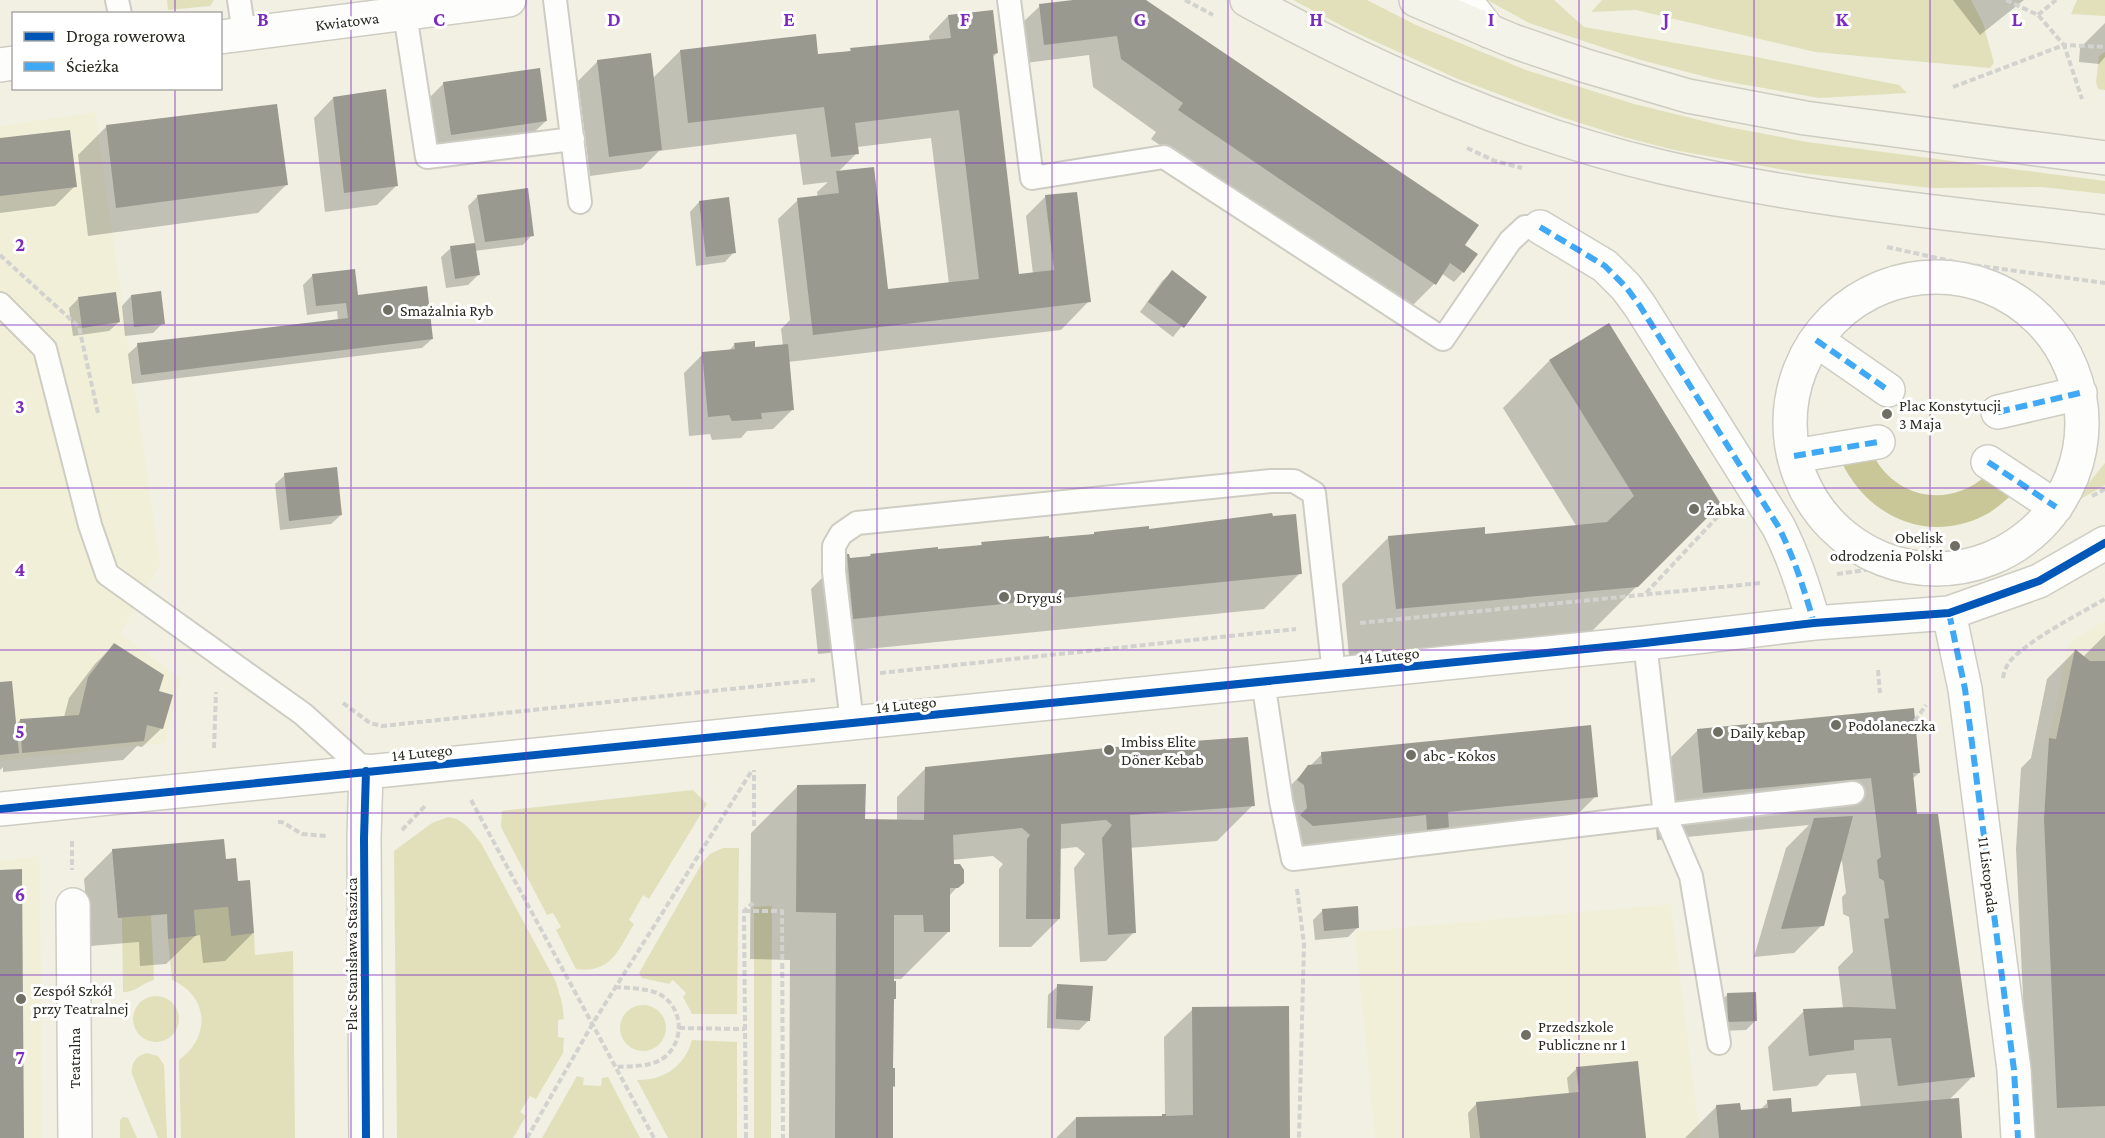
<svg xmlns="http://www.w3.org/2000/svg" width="2105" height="1138" font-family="'Crimson Pro',serif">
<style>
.built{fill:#f1efd8}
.green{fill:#e2e0ba}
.water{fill:#c9c697}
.shadow{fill:#0003;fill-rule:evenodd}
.building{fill:#9a998f}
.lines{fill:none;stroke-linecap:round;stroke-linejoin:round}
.service-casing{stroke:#cecdc3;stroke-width:26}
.pedestrian-casing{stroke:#cecdc3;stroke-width:36}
.minor-casing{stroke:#cecdc3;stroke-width:36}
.secondary-casing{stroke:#cecdc3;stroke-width:36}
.path{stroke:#d2d2ce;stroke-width:4;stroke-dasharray:6 3;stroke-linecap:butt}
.service{stroke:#fdfdfb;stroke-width:22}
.pedestrian{stroke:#fdfdfb;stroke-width:33}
.minor{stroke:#fdfdfb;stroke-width:33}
.secondary{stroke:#f4f3ea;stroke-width:33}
.quiet{stroke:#3fa9f5;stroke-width:6;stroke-dasharray:12 6;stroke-linecap:butt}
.cycleway-casing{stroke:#fff;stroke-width:11}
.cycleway{stroke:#0057b8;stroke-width:8}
.grid{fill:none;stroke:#7b2cbf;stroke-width:1.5;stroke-opacity:0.55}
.poi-dot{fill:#706f64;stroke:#fff;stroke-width:2}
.labels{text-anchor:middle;stroke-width:6;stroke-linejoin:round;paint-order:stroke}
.street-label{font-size:16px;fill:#2a2920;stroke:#fff}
.poi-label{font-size:16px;fill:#2a2920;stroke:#fff;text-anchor:start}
.grid-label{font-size:20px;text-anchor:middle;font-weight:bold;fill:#7b2cbf;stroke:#fff;stroke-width:6;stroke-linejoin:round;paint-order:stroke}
</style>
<rect width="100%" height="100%" fill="#f1f0e3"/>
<path class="built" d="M95,112L160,565L120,634L181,679L165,743L0,761V126Z
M2105,621V752L2049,738L2069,643Z
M40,856L42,1138H0V861Z
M1671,904L1700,1138H1375L1355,932Z"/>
<path class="green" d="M167,0H214L210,6L168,10Z
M1293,0H1367L1416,25L1526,70L1634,104L1728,127L1807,142L2105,181V194L2042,187L1931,188L1801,173L1674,150L1624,137L1558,116L1458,79L1350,30Z
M1487,0H1554L1584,27L1756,57L1899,85L1907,93L1819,98L1718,80L1641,60L1529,23Z
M1602,0H1971L1983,23L1994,63L1990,68L1815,52L1636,10L1591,12Z
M2077,0H2105V16L2071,14Z
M2105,52V90L2098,89L2096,82L2099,56Z
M2105,463V485L2079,500L2088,484Z
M693,790L707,804L649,899L643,895L629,920L634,924C619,949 611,974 576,969L556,930L561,927L553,913L547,915L501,827L502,811Z
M448,817C464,819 471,831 481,843L556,982L562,1003L564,1019L558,1020V1037L564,1038L563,1053L536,1099L530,1096L520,1112L526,1116L513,1138H397L394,851L432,823Z
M723,848H739L737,1014H692L683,997L686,993L673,980L669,984L642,978L639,973L702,863L710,854Z
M772,906L771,1138H754V907Z
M228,907L231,935L254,933L255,955L293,951L295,1138H181L179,1060C211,1037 209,996 172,980L168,939L196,936L194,910Z
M151,915L154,980C140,984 137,992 123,992L122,918Z
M133 1019a23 23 0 1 1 46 0a23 23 0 1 1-46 0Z
M620 1028a23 23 0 1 1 46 0a23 23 0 1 1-46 0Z
M692,1040L737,1042V1138H668L637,1080C663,1081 685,1066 692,1040Z
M147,1053L158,1056L164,1065L167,1138H158L132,1074C131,1062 136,1056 147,1053Z
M577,1076L584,1078L583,1085L601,1086L602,1078L608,1077L640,1138H542Z
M123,1117L128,1118L137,1138H120V1120Z"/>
<path class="water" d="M1872,453C1895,499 1948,509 1987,475L2013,494C2003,502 1994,511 1983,516C1926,544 1867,516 1841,461Z"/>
<path class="shadow" d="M1085,0H1143L1463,245V272L1454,282L1441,273L1434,284L1406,312L1151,139L1156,132L1093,87L1089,55L1025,63L1020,25L1040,6Z
M1953,0H2024L1980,35Z
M948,16L997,53L992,58L1018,276L1033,274L1026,216L1045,197L1076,193L1089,301L1061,330L788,362L793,409L773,429L747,431L741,438L712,440L710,434L689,436L684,373L703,354L728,352L735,344L754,349L783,346L781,329L790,320L778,219L798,200L818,197L817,192L828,182L803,185L796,134L659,151L641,169L590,176L578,81L598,61L652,79L680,51L817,56L848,52L851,50L930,42L929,36ZM931,138L949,284L884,292L838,172L857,153V147Z
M2105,23V57L2099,64L2079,62L2080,48Z
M444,83L546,121L526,140L432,153L424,103Z
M333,98L396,186L377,205L325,212L314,118Z
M106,127L286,185L258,213L88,236L78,155Z
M0,139L75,186L55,206L0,213Z
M527,190L532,235L523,245L474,251L478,275L468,285L446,288L441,257L451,248L475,244L468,206L477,197Z
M699,202L734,252L725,262L696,266L690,212Z
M1172,272L1205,297L1173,337L1140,312L1162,281Z
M313,275L357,296L432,339L422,348L132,384L128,354L138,345L338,320L337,311L307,315L303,285Z
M131,296L163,323L153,333L125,336L122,306Z
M78,299L119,322L109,331L73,336L69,308Z
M1549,361L1719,504L1589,634L1349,656L1342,584L1389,537L1484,536L1577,527L1503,408Z
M285,475L341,515L331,524L280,530L275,484Z
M1148,530L1300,573L1264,609L818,654L811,589L847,553L849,560L868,558L871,555L979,547L982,544Z
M2105,635V1138H2010L2026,1059L2016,849L2021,768L2031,758L2047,679L2075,651L2083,657Z
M114,645L157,692L162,728L142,747L137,746L123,760L3,772V767L0,770V684L15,726L20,720L64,717L69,698L95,664Z
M1698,730L1919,773L1912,779L1915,814L1973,1076L1949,1100L1960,1138H1685L1717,1106L1739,1111L1760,1110L1768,1102L1791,1114L1861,1108L1856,1073L1827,1075L1817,1086L1773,1091L1768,1047L1804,1011L1843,1008L1838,967L1853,952L1849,917L1843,914L1842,897L1846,893L1842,861L1839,862L1822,925L1794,953L1754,957L1786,848L1809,825L1657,840L1651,777Z
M1322,754L1596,796L1560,832L1293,859L1286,790Z
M926,768L1253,805L1217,841L1129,848L1134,932L1106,961L1080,962L1074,868L1085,854L1077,847L1059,849V919L1031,947H999V869L1003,864L993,856L952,860L953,866L962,882L949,896L948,932L901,979H893L892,1069H893L894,1086L891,1088V1138H789L790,960L750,959L751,833L798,786L864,820L897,821V797Z
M112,851L224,861L237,882L253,933L225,961L203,963L200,935L195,936L166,964L140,966L139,942L90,946L84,879Z
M1323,910L1357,928L1348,937L1315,940L1313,920Z
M1058,986L1089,1020L1079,1030L1047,1028L1048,995Z
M1728,994L1756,1020L1746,1030L1719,1031L1718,1004Z
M1193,1009L1288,1138H1056L1076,1118H1161L1165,1115L1164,1037Z
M1577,1068L1645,1138H1470L1468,1113L1477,1103L1569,1094L1567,1078Z"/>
<path class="building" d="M1073,0H1146L1479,225L1465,245L1478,254L1464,273L1450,263L1436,285L1178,110L1183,103L1121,59L1117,36L1044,45L1039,4Z
M993,10L998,53L993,54L1019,274L1054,270L1045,195L1077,192L1091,302L813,335L797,198L839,193L836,171L874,167L888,289L979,279L959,110L855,123L859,154L831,157L824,107L688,123L680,50L816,34L818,54L851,51L850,48L951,38L948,15Z
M651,53L662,150L609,157L597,60Z
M540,68L547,121L451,135L443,82Z
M386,89L398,186L344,193L333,97Z
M277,104L288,185L116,208L106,125Z
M70,130L77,187L0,196V138Z
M528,188L534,236L485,242L477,195Z
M729,197L736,253L706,257L699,201Z
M475,243L480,275L455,279L450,246Z
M355,269L358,295L427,286L433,339L141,375L137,343L348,318L346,303L316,306L312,274Z
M1172,270L1207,297L1184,328L1148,302Z
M161,291L165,324L134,327L131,295Z
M116,292L120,322L82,328L78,297Z
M1609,323L1721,504L1638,587L1396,609L1388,536L1485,527V534L1607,522L1634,496L1549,360Z
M755,341V347L788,344L794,410L761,413L762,419L732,421L729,415L708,417L702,352L735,349L734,343Z
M337,467L342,515L289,521L284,473Z
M1272,513L1273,516L1296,514L1302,574L853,619L847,554H849L850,558L871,556L870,554L938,547V549L982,545L981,542L1049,536V538L1094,534V532L1149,526V529Z
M114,643L164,675L159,691L173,695L163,729L147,725L144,741L22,753L20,719L79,715L88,677Z
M2075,649L2090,661H2105V1106L2057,1108L2044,819L2049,738L2056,739Z
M12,681L19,753L0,755V682Z
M1914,708L1920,773H1913L1917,814H1938L1975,1077L1898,1086L1891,1038L1854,1040V1050L1809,1056L1803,1009L1850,1007L1896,1009L1884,919L1889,918L1884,881L1879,878L1877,860L1881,857L1871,778L1703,793L1697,729Z
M1591,725L1598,797L1448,812L1449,828L1427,830L1426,815L1313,826L1300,815L1307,808L1304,785L1297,780L1308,765L1322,764L1321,752Z
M1248,737L1255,806L1130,815L1136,933L1108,935L1102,838L1112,825L1106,820L1061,824L1060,919H1026L1027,839L1030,835L1022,828L953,835L954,864H960L964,870V883L958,888H950V932H924L923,915H894V981H896V999H894L893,1068H895V1087L893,1086V1138H835L836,913L796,912L797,785L866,784L865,819L924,820L925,767L1125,746Z
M1853,816L1824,926L1781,929L1814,818Z
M224,839L226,859L236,858L238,881L250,880L254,933L231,936L228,907L194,910L196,936L168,939L167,914L118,918L112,849Z
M22,869L24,1138H0V870Z
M1358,906L1359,928L1324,931L1322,909Z
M1057,984L1093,986L1090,1021L1056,1019Z
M1756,992L1757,1021L1728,1022L1727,993Z
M1289,1006L1290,1138H1076V1117L1162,1116V1114H1166V1116L1193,1115L1192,1007Z
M1638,1061L1646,1138H1480L1476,1102L1579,1092L1576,1067Z
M1791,1098L1792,1112L1959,1098L1962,1138H1719L1716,1105L1740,1103L1741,1110L1768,1108L1767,1100Z"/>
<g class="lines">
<g class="service-casing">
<path id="service" d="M117,0L120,14
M239,0L244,34
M555,0L580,202
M1009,0L1032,178L1164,157L1443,339L1510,241L1525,227H1540
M405,14L427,157L573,139
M0,304L45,349L90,525L107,574L303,714L366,771
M1645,643L1665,815L1853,793
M1263,681L1281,801L1293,859L1665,815L1691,876L1719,1043
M852,723L834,572V546L841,534L857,523L1271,481H1294L1314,493L1334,674"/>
</g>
<g class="pedestrian-casing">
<path id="pedestrian" d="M1540,227L1605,266L1626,287L1640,306L1778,526C1794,557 1804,589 1814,623
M1790 423a146 146 0 1 1 292 0a146 146 0 1 1-292 0Z
M1816,340L1888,390
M1998,412L2080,393
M1794,456L1878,442
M1988,462L2056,507"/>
</g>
<g class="minor-casing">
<path id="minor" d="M1465,0L1489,31
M220,37L509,0
M0,65L14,63
M1949,613L1965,689L2014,1070L2018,1138
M0,809L1645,643L1814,623L1949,613L2039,581L2105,543
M73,905L75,1138
M366,1138L364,838L366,771"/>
</g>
<g class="secondary-casing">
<path id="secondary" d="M1247,0C1378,71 1516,133 1662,167C1807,201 1957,214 2105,232
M1416,0L1513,41L1586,66L1688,96L1805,118L2105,158"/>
</g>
<path class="path" d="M1185,0L1213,15
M2006,0L2038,15L2064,45L2105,47
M2038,15L2056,0
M1953,87L2064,45L2082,99
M1467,148L1495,161L1522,168
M1887,247L1965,264L2105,283
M0,255L79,327L98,413
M1956,278L1965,264
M2092,496L2105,489
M2013,547L2030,535
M1837,574L1902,565
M1646,593L1723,511
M1360,623L1761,583
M1878,670L1880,693
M880,673L1296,629
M2003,678C2004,672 2006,666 2010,661C2031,638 2078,615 2105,599
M343,703L370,723L382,726L815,680
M1915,721L1926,705
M214,748L216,692
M471,800L654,1138
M278,822H282L302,834L327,836
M754,826V770
M402,830L426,805
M72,841V870
M1297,889L1304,944L1299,1138
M744,911H782L783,1138
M615,987C628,988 645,988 657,993C684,1005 686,1043 662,1059C649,1067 631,1066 616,1067
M679,1028L745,1029
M527,1138L593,1023L751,772
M746,1138L744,911L753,903"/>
<use href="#service" class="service"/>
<use href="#pedestrian" class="pedestrian"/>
<use href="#minor" class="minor"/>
<use href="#secondary" class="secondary"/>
<path class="quiet" d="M1540,227L1605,266L1626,287L1640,306L1778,526C1794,557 1804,589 1814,623
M1816,340L1888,390
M1998,412L2080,393
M1794,456L1878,442
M1988,462L2056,507
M1949,613L1965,689L2014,1070L2018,1138"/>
<g class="cycleway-casing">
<path id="cycleway" d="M0,809L1645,643L1814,623L1949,613L2039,581L2105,543
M366,1138L364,838L366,771"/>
</g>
<use href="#cycleway" class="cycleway"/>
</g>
<path class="grid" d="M175,0V14M351,0V1138M526,0V1138M702,0V1138M877,0V1138M1052,0V1138M1228,0V1138M1403,0V1138M1579,0V1138M1754,0V1138M1930,0V1138M175,88V1138M0,163H2105M0,325H2105M0,488H2105M0,650H2105M0,813H2105M0,975H2105"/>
<g class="poi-dot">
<circle cx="388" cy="310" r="6"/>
<circle cx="1887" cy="414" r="6"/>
<circle cx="1694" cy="509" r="6"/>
<circle cx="1955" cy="546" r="6"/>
<circle cx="1004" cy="597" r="6"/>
<circle cx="1836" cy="725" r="6"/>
<circle cx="1718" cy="732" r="6"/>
<circle cx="1109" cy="750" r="6"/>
<circle cx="1411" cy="755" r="6"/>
<circle cx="21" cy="999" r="6"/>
<circle cx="1526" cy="1035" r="6"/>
</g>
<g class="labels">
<g class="street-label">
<text transform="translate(347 21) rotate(-7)" y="6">Kwiatowa</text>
<text transform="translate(1389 655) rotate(-6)" y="6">14 Lutego</text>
<text transform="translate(906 704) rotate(-6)" y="6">14 Lutego</text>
<text transform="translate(422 752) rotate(-6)" y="6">14 Lutego</text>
<text transform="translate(1989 875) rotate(83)" y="6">11 Listopada</text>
<text transform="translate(351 954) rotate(-90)" y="6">Plac Stanisława Staszica</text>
<text transform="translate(74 1058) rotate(-90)" y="6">Teatralna</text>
</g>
<g class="poi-label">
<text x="400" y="316">Smażalnia Ryb</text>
<text x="1899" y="411">Plac Konstytucji<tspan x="1899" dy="18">3 Maja</tspan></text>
<text x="1706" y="515">Żabka</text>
<text x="1943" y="543" text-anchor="end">Obelisk<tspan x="1943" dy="18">odrodzenia Polski</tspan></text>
<text x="1016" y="603">Dryguś</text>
<text x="1848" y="731">Podolaneczka</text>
<text x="1730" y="738">Daily kebap</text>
<text x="1121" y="747">Imbiss Elite<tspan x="1121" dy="18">Döner Kebab</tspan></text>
<text x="1423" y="761">abc - Kokos</text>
<text x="33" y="996">Zespół Szkół<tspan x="33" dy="18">przy Teatralnej</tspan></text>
<text x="1538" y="1032">Przedszkole<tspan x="1538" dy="18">Publiczne nr 1</tspan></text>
</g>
</g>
<g class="grid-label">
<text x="263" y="26">B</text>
<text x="439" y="26">C</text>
<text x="614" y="26">D</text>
<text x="789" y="26">E</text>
<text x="965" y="26">F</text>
<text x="1140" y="26">G</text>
<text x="1316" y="26">H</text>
<text x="1491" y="26">I</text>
<text x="1666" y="26">J</text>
<text x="1842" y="26">K</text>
<text x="2017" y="26">L</text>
<text x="20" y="251">2</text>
<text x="20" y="413">3</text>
<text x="20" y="576">4</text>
<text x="20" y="738">5</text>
<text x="20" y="901">6</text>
<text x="20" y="1064">7</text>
</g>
<rect x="12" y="12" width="210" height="78" fill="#ffffff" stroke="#aaa9a6" stroke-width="1.5"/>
<rect x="24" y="32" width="30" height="9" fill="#0057b8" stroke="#aaa9a6" stroke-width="1.5"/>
<text x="66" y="42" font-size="18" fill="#2a2920">Droga rowerowa</text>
<rect x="24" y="62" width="30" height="9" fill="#3fa9f5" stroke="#aaa9a6" stroke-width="1.5"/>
<text x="66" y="72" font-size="18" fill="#2a2920">Ścieżka</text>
</svg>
